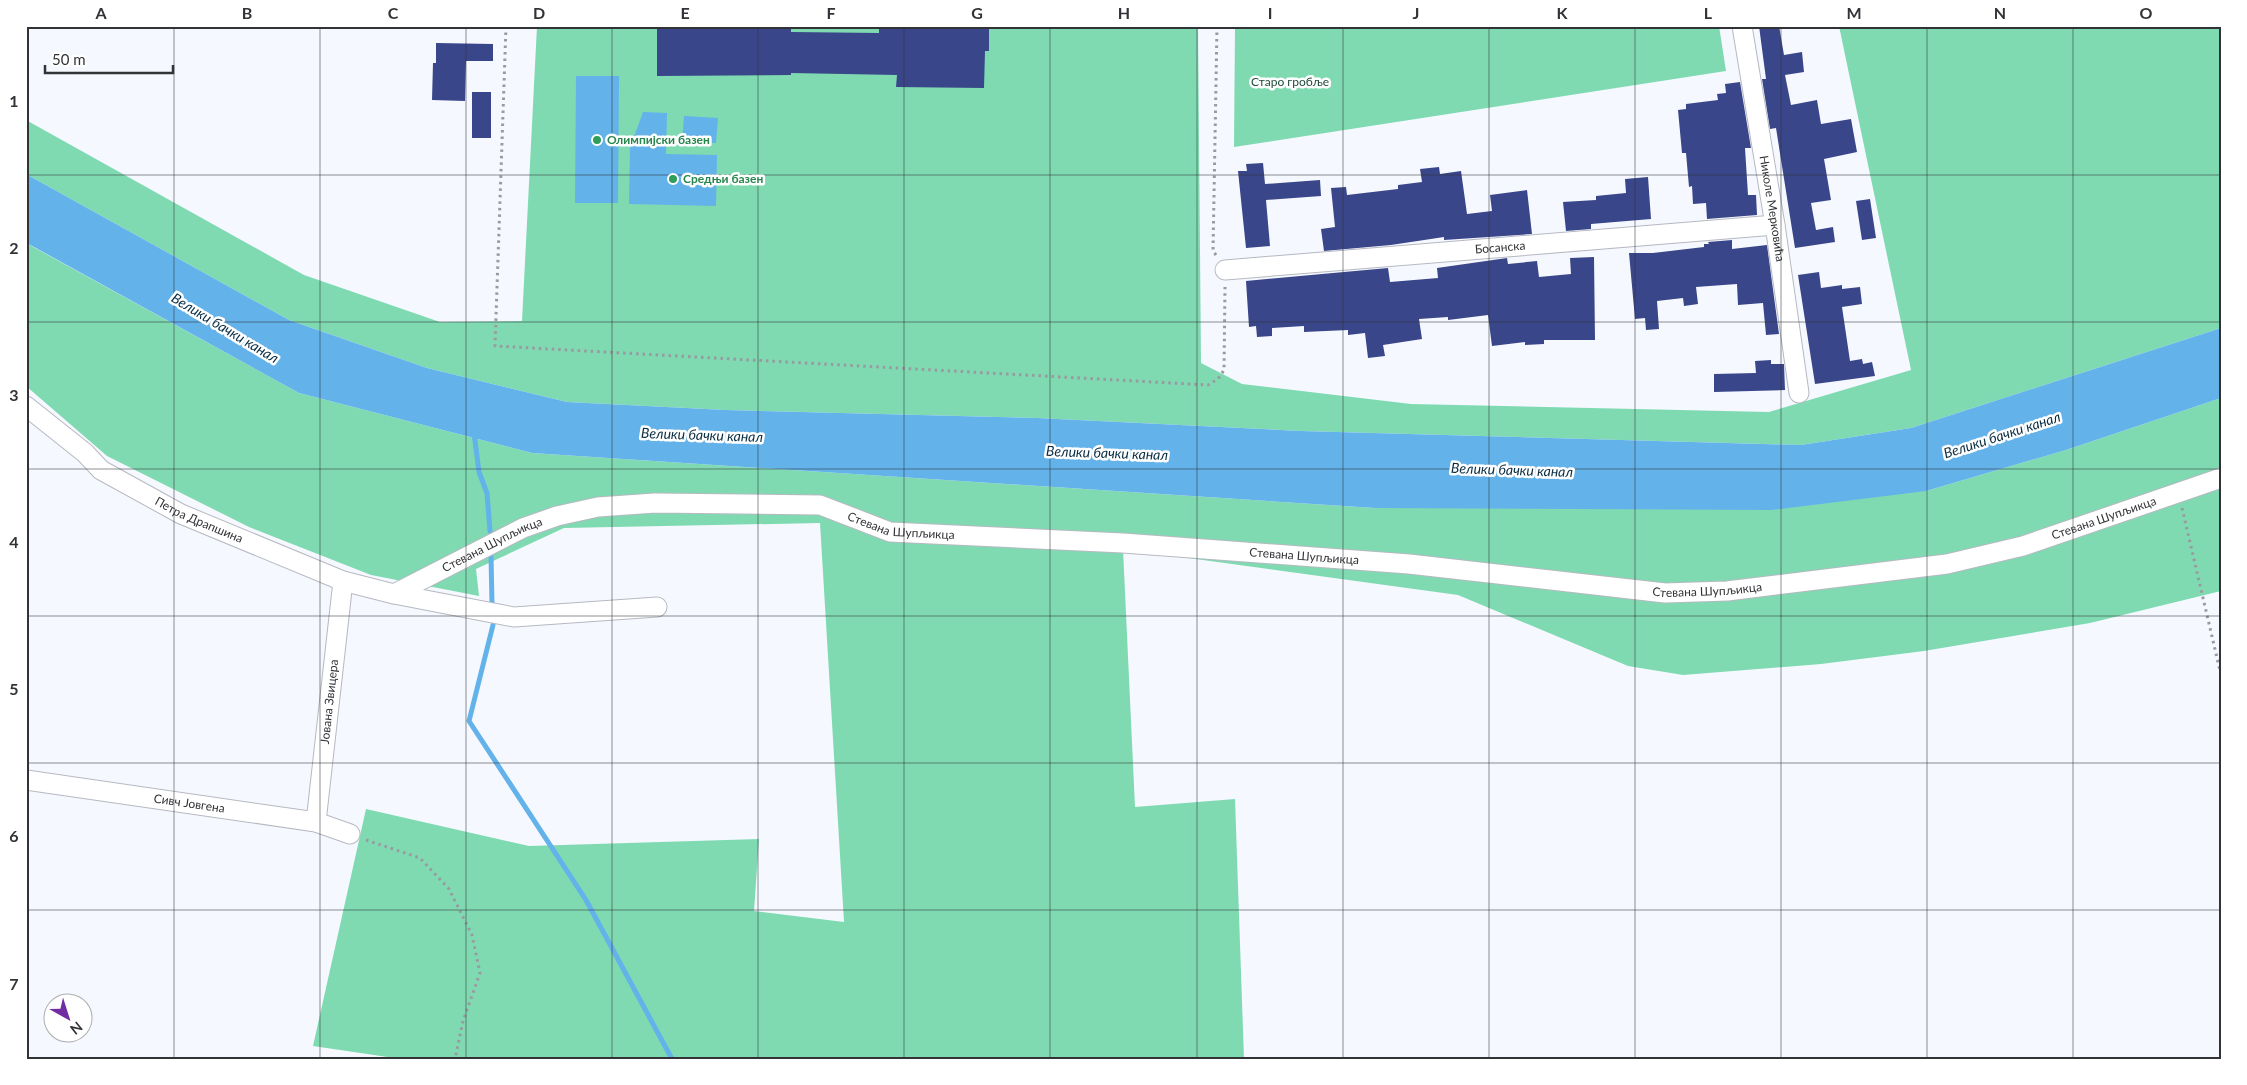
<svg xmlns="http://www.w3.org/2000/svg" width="2247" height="1085" font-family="Lato,sans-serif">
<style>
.green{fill:#7fdab2}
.water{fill:#63b2ea}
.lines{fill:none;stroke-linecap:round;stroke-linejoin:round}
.stream{stroke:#63b2ea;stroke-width:5}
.building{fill:#394689}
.minor-casing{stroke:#b6b9c1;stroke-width:21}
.path{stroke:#999aa0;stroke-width:3;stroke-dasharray:2.5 4;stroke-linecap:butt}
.minor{stroke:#fff;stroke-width:19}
.grid{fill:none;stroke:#323337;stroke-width:1;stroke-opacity:0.55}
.leisure-dot{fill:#2e9e5b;stroke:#fff;stroke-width:2}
.labels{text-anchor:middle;stroke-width:5;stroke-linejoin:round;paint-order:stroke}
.park-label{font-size:12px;fill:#204a39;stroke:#fff}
.leisure-label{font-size:12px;font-weight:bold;fill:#27864d;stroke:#fff;text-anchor:start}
.street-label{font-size:12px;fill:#323337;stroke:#fff}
.water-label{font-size:14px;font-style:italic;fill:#092d43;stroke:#fff}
.neatline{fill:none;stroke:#323337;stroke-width:2}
.grid-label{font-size:16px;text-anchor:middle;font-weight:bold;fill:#323337}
</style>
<rect width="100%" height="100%" fill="#f6f8ff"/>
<path class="green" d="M537,26H1198L1201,363L1242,384L1411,404L1769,412L1911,370L1839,26H2221V328L1911,428L1801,445L1301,431L1037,418L726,410L567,402L427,368L289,320L26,174V120L304,275L440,322L522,321Z
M1235,26H1719L1726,71L1234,147Z
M26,243L299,393L532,453L1375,508L1926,491L2066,450L2221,398V591L2090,623L1924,651L1821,664L1683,675L1628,666L1458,595L1123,549L1135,807L1235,799L1244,1059H401L313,1046L366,809L529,846L759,839L754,911L844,922L820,523L564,528L476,569L479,596L371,575L249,527L107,456L26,386Z"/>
<path class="water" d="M576,76H619L618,203H575Z
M643,112L667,113L666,154L717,155L716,206L629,204L630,148Z
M684,116L718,118L716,143L682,142Z
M26,174L289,320L427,368L567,402L726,410L1037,418L1301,431L1801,445L1911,428L2221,328V398L2066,450L1926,491L1771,510L1375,508L532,453L299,393L34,247L26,243Z"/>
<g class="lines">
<path class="stream" d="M474,433L479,472L487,493L490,531
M491,556L492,604
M493,625L469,721L586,900L672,1059"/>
</g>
<path class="building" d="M657,26H791V32L879,33V26H983L989,27V51H985L984,88L896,87L897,75L791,73V75L657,76Z
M1759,26H1779L1784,55L1802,52L1804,72L1785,75L1791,105L1817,100L1821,124L1851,119L1857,152L1824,159L1831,200L1811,203L1816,230L1833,227L1835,242L1795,248L1776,128L1770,129L1762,79H1766Z
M436,43L493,44V61H466L465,101L432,100L433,63H436Z
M1740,82L1751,148H1745L1748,195H1756L1757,215L1707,219L1706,203L1693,204L1692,186L1689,187L1686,153H1682L1678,110L1686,109V104L1718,100L1717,94L1726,93L1725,84Z
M472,92H491V138H472Z
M1263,163L1265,184L1320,180L1321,196L1266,200L1270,246L1246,248L1238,171H1247L1246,164Z
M1439,167L1440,174L1461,171L1467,214L1492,211L1490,195L1527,190L1532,234L1444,240V237L1391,245L1324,251L1321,229L1335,227L1331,188L1346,187L1347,195L1398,189V185L1422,182L1420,169Z
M1648,177L1651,219L1591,224V229L1566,231L1563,202L1596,200V196L1626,193L1625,179Z
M1870,199L1876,238L1862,240L1856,201Z
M1732,240V249L1767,245L1779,334L1766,335L1763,303L1738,305L1737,284L1696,287L1698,304L1684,306L1683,298L1657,301L1659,329L1646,330L1645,318L1635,319L1629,253H1653L1704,247V244H1709L1708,242Z
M1594,257L1595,340H1544V344L1525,345V342L1492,346L1488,315L1448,320V317L1419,319L1422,339L1383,345L1385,356L1368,358L1365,333L1348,335V330L1304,332V326L1272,328V336L1257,337L1256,326L1249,327L1246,281L1388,268L1390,282L1438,278L1437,268L1507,258L1508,264L1537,261L1539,277L1571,274L1570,258Z
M1819,272L1821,288L1842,285V289L1860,287L1862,304L1842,307L1850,361L1862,359L1863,364L1872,362L1875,376L1815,384L1798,275Z
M1771,360V364H1784L1785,390L1714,392V374L1756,373L1755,361Z"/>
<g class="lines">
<g class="minor-casing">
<g id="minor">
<path id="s1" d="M1742,26L1775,225L1799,393"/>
<path id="s2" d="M1225,270L1775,225"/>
<path id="s3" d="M26,406L85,453L101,470L181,514L343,581L394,594L514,617L657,607"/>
<path id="s4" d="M394,594L523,528L557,516L598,507L655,503L820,505L890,532L1123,543L1409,564L1665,593L1727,591L1947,564L2023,546L2221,478"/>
<path id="s5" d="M26,780L316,822L350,834"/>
<path id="s6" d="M316,822L343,581"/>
</g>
</g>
<path class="path" d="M506,26L495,346L1208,385L1218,379L1224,370L1225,287
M1216,255L1213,251L1217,26
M2182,508L2221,675
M366,840L420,858L449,889L472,935L480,973L463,1021L455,1059"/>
<use href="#minor" class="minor"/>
</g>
<path class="grid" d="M174,26V1059M320,26V1059M466,26V1059M612,26V1059M758,26V1059M904,26V1059M1050,26V1059M1197,26V1059M1343,26V1059M1489,26V1059M1635,26V1059M1781,26V1059M1927,26V1059M2073,26V1059M26,175H2221M26,322H2221M26,469H2221M26,616H2221M26,763H2221M26,910H2221"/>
<g class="leisure-dot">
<circle cx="597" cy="140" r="5"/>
<circle cx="673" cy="179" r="5"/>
</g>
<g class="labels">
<g class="park-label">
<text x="1290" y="86">Старо гробље</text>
</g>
<g class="leisure-label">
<text x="607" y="144">Олимпијски базен</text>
<text x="683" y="183">Средњи базен</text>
</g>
<g class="street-label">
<text dy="4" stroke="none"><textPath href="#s1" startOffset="185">Николе Мерковића</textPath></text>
<text dy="4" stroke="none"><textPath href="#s2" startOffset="276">Босанска</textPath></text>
<text dy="4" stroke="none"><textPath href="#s4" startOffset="1745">Стевана Шупљикца</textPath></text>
<text dy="4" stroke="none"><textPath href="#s3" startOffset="209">Петра Драпшина</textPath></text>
<text dy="4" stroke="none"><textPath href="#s4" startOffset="530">Стевана Шупљикца</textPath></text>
<text dy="4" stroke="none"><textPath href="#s4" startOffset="110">Стевана Шупљикца</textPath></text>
<text dy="4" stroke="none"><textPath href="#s4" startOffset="935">Стевана Шупљикца</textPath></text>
<text dy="4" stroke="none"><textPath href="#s4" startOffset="1340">Стевана Шупљикца</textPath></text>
<text dy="4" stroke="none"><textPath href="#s6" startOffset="121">Јована Звицера</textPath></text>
<text dy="4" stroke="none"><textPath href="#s5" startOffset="165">Сивч Јовгена</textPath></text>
</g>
<g class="water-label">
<text transform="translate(225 328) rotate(31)" y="5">Велики бачки канал</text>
<text transform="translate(702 435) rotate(2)" y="5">Велики бачки канал</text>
<text transform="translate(2002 435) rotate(-18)" y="5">Велики бачки канал</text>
<text transform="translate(1107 453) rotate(2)" y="5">Велики бачки канал</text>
<text transform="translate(1512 470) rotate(2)" y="5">Велики бачки канал</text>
</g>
</g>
<rect width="2247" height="1085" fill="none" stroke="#ffffff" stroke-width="55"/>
<g transform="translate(68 1018) rotate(141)"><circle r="24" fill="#ffffff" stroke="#adadaf"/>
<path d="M0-4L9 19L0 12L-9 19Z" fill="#712da1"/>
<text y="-8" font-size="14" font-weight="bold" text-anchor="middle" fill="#323337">N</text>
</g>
<path d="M45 65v8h128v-8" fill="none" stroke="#323337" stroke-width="2.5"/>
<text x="52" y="65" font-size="15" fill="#323337" stroke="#ffffff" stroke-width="4" paint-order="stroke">50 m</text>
<rect x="28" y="28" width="2192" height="1030" class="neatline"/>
<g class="grid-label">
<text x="101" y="19">A</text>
<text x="247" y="19">B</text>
<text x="393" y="19">C</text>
<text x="539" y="19">D</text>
<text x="685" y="19">E</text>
<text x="831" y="19">F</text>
<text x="977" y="19">G</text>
<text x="1124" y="19">H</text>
<text x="1270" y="19">I</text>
<text x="1416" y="19">J</text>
<text x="1562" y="19">K</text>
<text x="1708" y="19">L</text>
<text x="1854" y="19">M</text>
<text x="2000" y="19">N</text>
<text x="2146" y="19">O</text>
<text x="14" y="107">1</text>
<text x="14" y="254">2</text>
<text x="14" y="401">3</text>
<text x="14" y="548">4</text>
<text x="14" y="695">5</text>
<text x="14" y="842">6</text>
<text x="14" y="990">7</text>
</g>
</svg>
